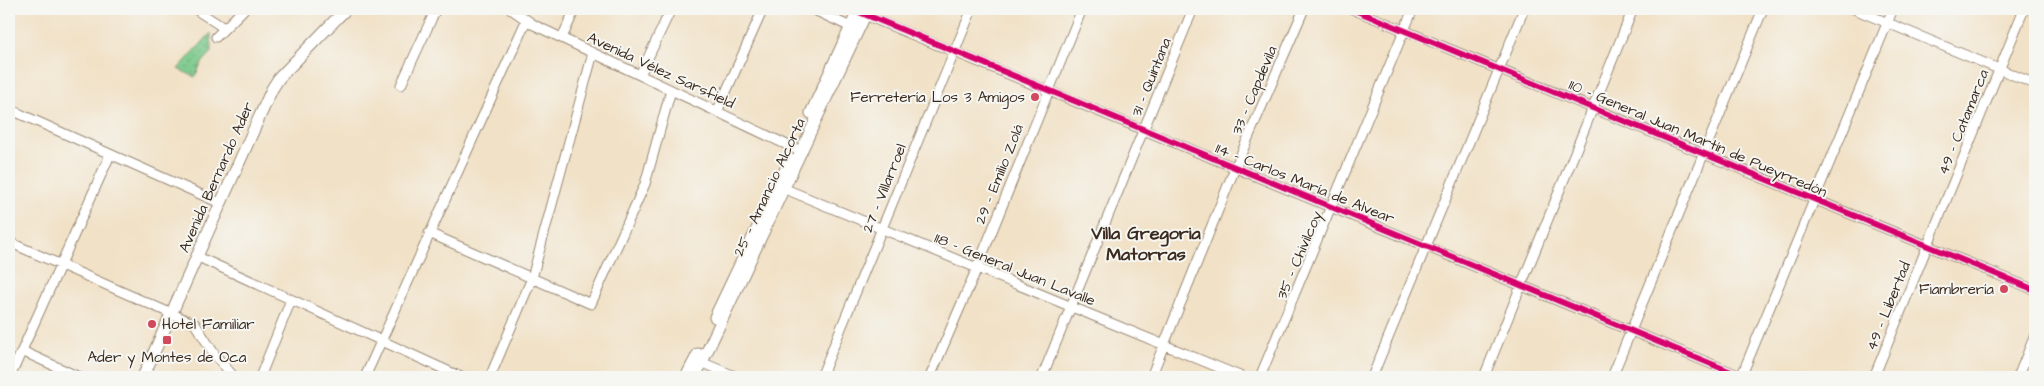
<svg xmlns="http://www.w3.org/2000/svg" width="2044" height="386" font-family="'Architects Daughter',sans-serif">
<style>
.park{fill:url(#park-dots);stroke:#5a7853}
.lines{fill:none;stroke-linecap:round;stroke-linejoin:round}
.minor-casing{stroke:#968672;stroke-width:11}
.major-casing{stroke:#968672;stroke-width:13}
.minor{stroke:#fff;stroke-width:9}
.major{stroke:#fff;stroke-width:11}
.cycleway-casing{stroke:#f6f6f2;stroke-width:9}
.cycleway{stroke:#d6006c;stroke-width:6}
.poi-dot{fill:#d1495b;stroke:#f6f6f2;stroke-width:2}
.labels{text-anchor:middle;stroke-width:4;stroke-linejoin:round;paint-order:stroke}
.street-label{font-size:15px;fill:#3b2a1e;stroke:#f6f6f2}
.poi-label{font-size:15px;fill:#3b2a1e;stroke:#f6f6f2;text-anchor:end}
.quarter-label{font-size:18px;font-weight:bold;fill:#3b2a1e;stroke:#f6f6f2}
</style>
<defs>
<pattern id="park-dots" width="8" height="8" patternUnits="userSpaceOnUse" patternTransform="scale(1.25)"><rect width="8" height="8" fill="#78c788"/><path d="M2 2h.1M6 6h.1" fill="none" stroke="#64a26f" stroke-width="1.8" stroke-linecap="round"/></pattern>
</defs>
<rect width="100%" height="100%" fill="#f6f6f2"/>
<filter id="ink" filterUnits="userSpaceOnUse"><feTurbulence type="fractalNoise" baseFrequency=".02" numOctaves="2"/><feDisplacementMap in="SourceGraphic" scale="10" xChannelSelector="R" yChannelSelector="G"/><feConvolveMatrix kernelMatrix="1 2 1 2 8 2 1 2 1" color-interpolation-filters="sRGB"/></filter>
<filter id="wash" filterUnits="userSpaceOnUse"><feTurbulence type="fractalNoise" baseFrequency=".0096" numOctaves="4" result="noise"/><feDisplacementMap in="SourceGraphic" scale="20" xChannelSelector="R" yChannelSelector="G"/><feGaussianBlur stdDeviation="1.12" result="paint"/><feColorMatrix in="noise" values="0 0 0 0 0 0 0 0 0 0 0 0 0 0 0 0 0 1.4 0 .05"/><feComposite in="paint" operator="in"/></filter>
<g filter="url(#wash)">
<rect width="100%" height="100%" fill="#f1e1c6"/>
<path class="park" d="M211,33V53L201,64L195,77L178,69Z"/>
</g>
<g filter="url(#ink)">
<g class="lines">
<g class="minor-casing">
<path id="minor" d="M195,9L224,28
M511,9L534,25L802,152
M812,9L855,29
M1352,9L2035,290
M1854,9L2035,84
M860,13L1743,377
M216,37L244,9
M562,38L575,9
M640,75L671,9
M401,85L436,9
M9,109L220,203
M717,112L763,9
M778,186L1242,377
M429,233L591,304L645,184L671,90
M9,242L195,324L215,355L234,377
M196,256L461,377
M22,351L79,377
M696,360L737,377
M10,377L110,155
M260,377L291,300
M365,377L526,21
M490,377L532,278L593,53
M821,377L972,9
M930,377L977,268L1082,9
M1042,377L1193,9
M1151,377L1235,168L1304,9
M1260,377L1413,9
M1372,377L1524,9
M1484,377L1633,9
M1612,377L1763,9
M1741,377L1893,9
M1874,377L2024,9
M2018,377L2035,335"/>
</g>
<g class="major-casing">
<path id="major" d="M811,113L859,9
M715,317L790,160
M143,377L272,89L279,78L346,9
M686,377L698,354
M695,377L868,9"/>
</g>
<use href="#minor" class="minor"/>
<use href="#major" class="major"/>
<g class="cycleway-casing">
<path id="cycleway" d="M1352,9L2035,290
M857,11L1743,377"/>
</g>
<use href="#cycleway" class="cycleway"/>
</g>
</g>
<g class="poi-dot">
<circle cx="1035" cy="97" r="5"/>
<circle cx="2004" cy="289" r="5"/>
<circle cx="152" cy="324" r="5"/>
<rect x="162" y="335" width="10" height="10" rx="2.5"/>
</g>
<g class="labels">
<g class="street-label">
<text transform="translate(661 70) rotate(25)" y="5">Avenida Vélez Sarsfield</text>
<text transform="translate(1151 77) rotate(-68)" y="5">31 - Quintana</text>
<text transform="translate(1254 90) rotate(-67)" y="5">33 - Capdevila</text>
<text transform="translate(1963 122) rotate(-68)" y="5">49 - Catamarca</text>
<text transform="translate(1698 138) rotate(23)" y="5">110 - General Juan Martín de Pueyrredón</text>
<text transform="translate(999 174) rotate(-68)" y="5">29 - Emilio Zolá</text>
<text transform="translate(216 177) rotate(-66)" y="5">Avenida Bernardo Ader</text>
<text transform="translate(1305 183) rotate(22)" y="5">114 - Carlos María de Alvear</text>
<text transform="translate(769 187) rotate(-65)" y="5">25 - Amancio Alcorta</text>
<text transform="translate(884 188) rotate(-68)" y="5">27 - Villarroel</text>
<text transform="translate(1299 255) rotate(-67)" y="5">35 - Chivilcoy</text>
<text transform="translate(1015 269) rotate(22)" y="5">118 - General Juan Lavalle</text>
<text transform="translate(1888 306) rotate(-68)" y="5">49 - Libertad</text>
</g>
<g class="poi-label">
<text x="1025" y="102">Ferretería Los 3 Amigos</text>
<text x="1994" y="294">Fiambrería</text>
<text x="162" y="329" text-anchor="start">Hotel Familiar</text>
<text x="167" y="362" text-anchor="middle">Ader y Montes de Oca</text>
</g>
<g class="quarter-label">
<text x="1146" y="239">Villa Gregoria<tspan x="1146" dy="21">Matorras</tspan></text>
</g>
</g>
<rect width="2044" height="386" fill="none" stroke="#f6f6f2" stroke-width="30"/>
</svg>
